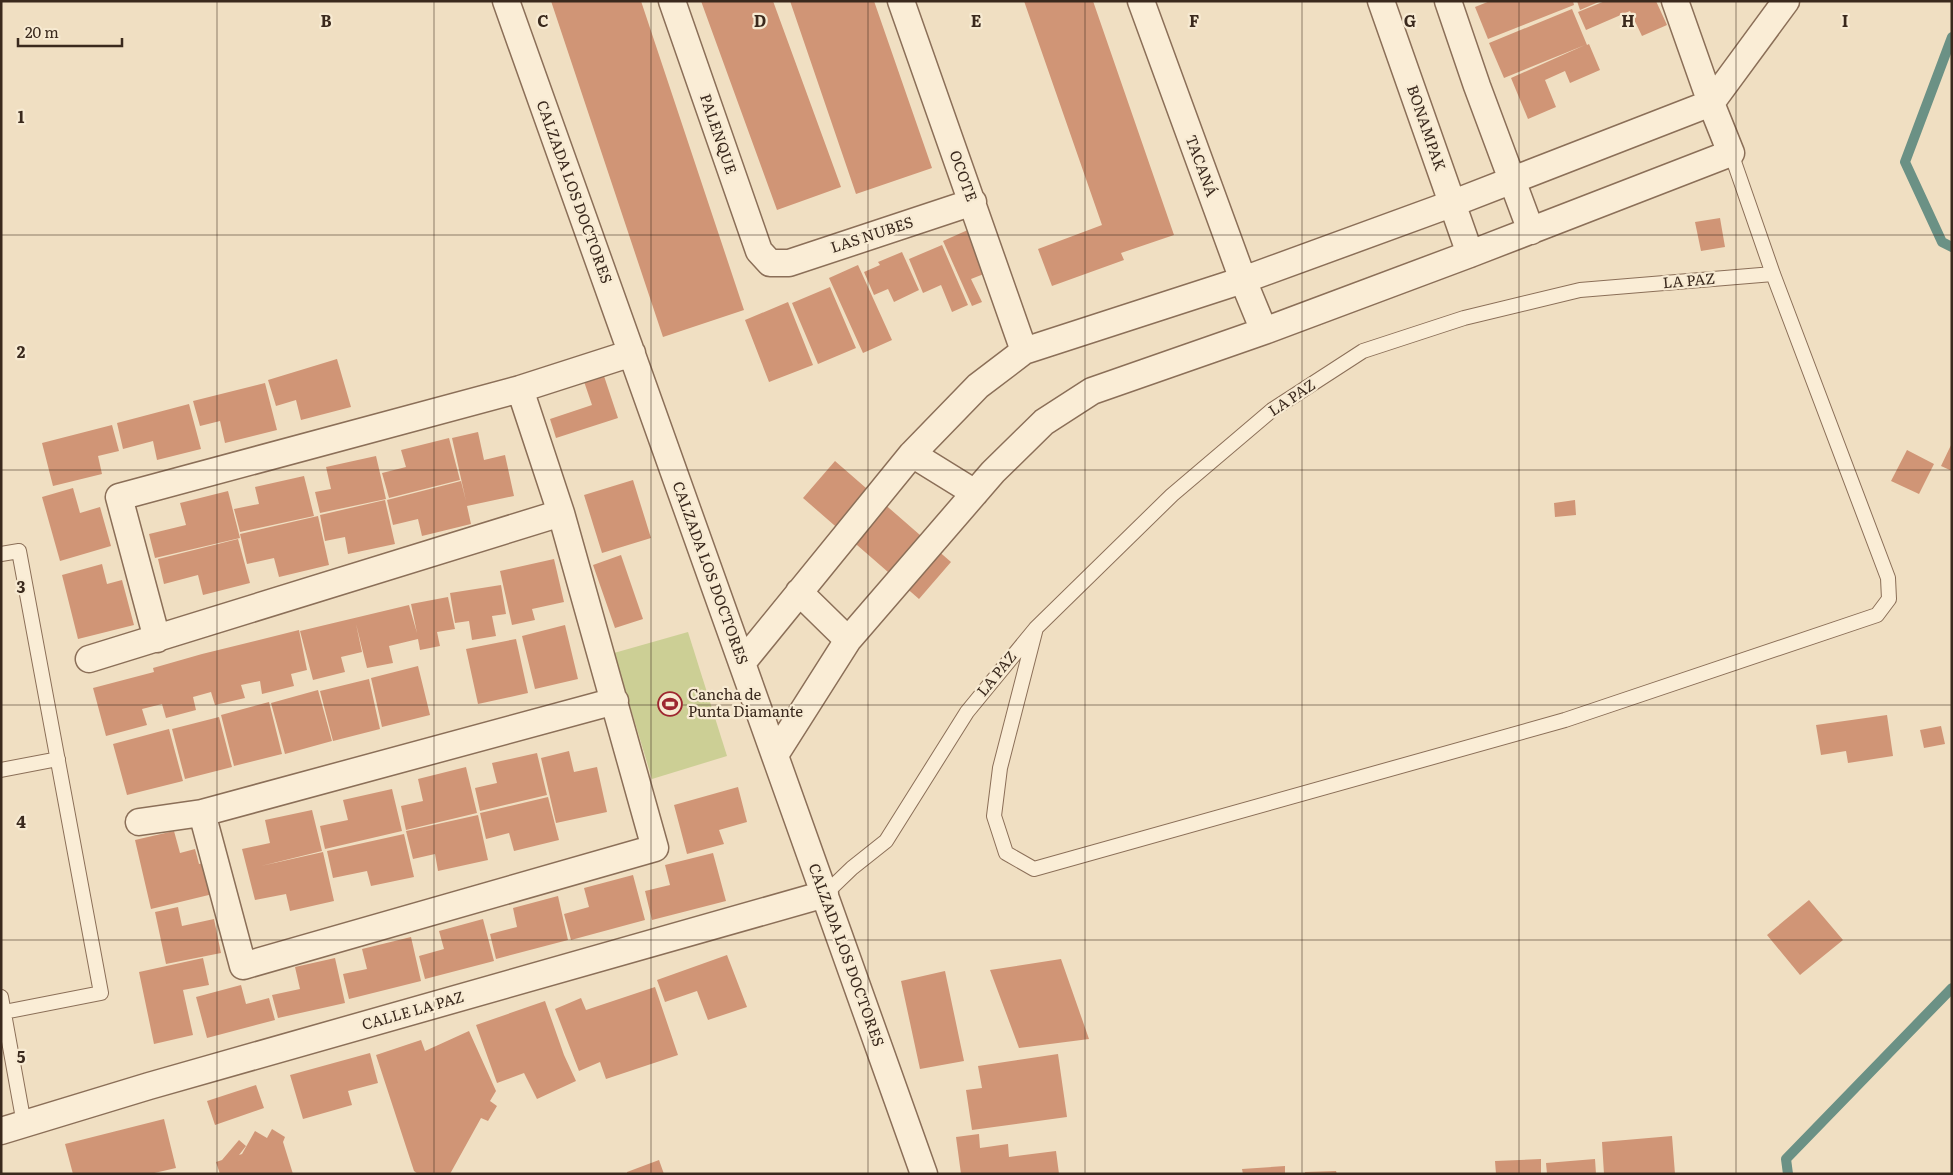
<svg xmlns="http://www.w3.org/2000/svg" width="1953" height="1175" font-family="Literata,serif">
<style>
.green{fill:#cccf95}
.lines{fill:none;stroke-linecap:round;stroke-linejoin:round}
.stream{stroke:#6b9185;stroke-width:10}
.building{fill:#d09576}
.lane-casing{stroke:#8b6f58;stroke-width:16}
.street-casing{stroke:#8b6f58;stroke-width:29}
.lane{stroke:#faedd6;stroke-width:14}
.street{stroke:#faedd6;stroke-width:26}
.grid{fill:none;stroke:#3a291d;stroke-width:1;stroke-opacity:0.55}
.labels{text-anchor:middle;stroke-width:4.5;stroke-linejoin:round;paint-order:stroke}
.street-label{font-size:15px;fill:#3a291d;stroke:#f7ead2}
.poi-label{font-size:15px;fill:#3a291d;stroke:#f7ead2;text-anchor:start}
.grid-label{font-size:16px;text-anchor:middle;font-weight:bold;fill:#3a291d;stroke:#f7ead2;stroke-width:4.5;stroke-linejoin:round;paint-order:stroke}
</style>
<rect width="100%" height="100%" fill="#f0dfc2"/>
<path class="green" d="M688,632L727,756L652,779L614,653Z"/>
<g class="lines">
<path class="stream" d="M1952,37L1905,162L1942,242L1952,247
M1788,1174L1786,1159L1952,988"/>
</g>
<path class="building" d="M551,1H641L744,310L663,337Z
M701,1H773L841,187L777,210Z
M790,1H874L932,168L856,194Z
M1024,1H1093L1174,235L1121,253L1124,260L1052,286L1038,249L1102,225Z
M1490,1H1573L1574,5L1488,39L1475,7Z
M1577,1H1601L1580,10Z
M1605,1H1656L1667,25L1642,36L1630,11L1586,30L1578,12Z
M1572,9L1587,45L1589,44L1600,70L1570,83L1565,71L1545,80L1556,107L1528,119L1511,78L1585,45L1504,78L1489,43Z
M1720,218L1725,247L1701,251L1695,222Z
M970,229L989,272L971,279L982,302L972,306L943,241Z
M942,245L968,305L952,312L941,285L923,293L909,259Z
M902,252L919,290L894,302L888,289L874,295L864,272L880,265L878,262Z
M858,265L892,340L863,353L829,278Z
M830,287L856,348L818,364L792,303Z
M788,302L813,365L769,382L745,320Z
M596,352L618,418L556,438L550,419L592,405L576,358Z
M337,359L351,407L301,420L296,400L276,406L268,380Z
M265,383L277,430L225,443L220,421L200,426L193,401Z
M189,404L201,449L157,460L153,441L123,449L117,423Z
M112,425L119,451L98,456L102,474L53,486L42,443Z
M478,432L484,460L505,455L514,496L467,506L471,524L422,536L418,519L393,525L387,500L461,481L466,501L452,438Z
M449,438L460,480L389,498L382,473L406,467L401,450Z
M1952,443V471L1941,466Z
M1907,450L1934,464L1919,494L1891,481Z
M376,456L386,499L320,513L315,492L331,489L326,467Z
M835,461L951,562L919,599L803,498Z
M304,476L314,516L240,532L234,509L259,504L255,487Z
M633,480L651,538L602,553L584,495Z
M73,488L80,513L100,507L111,546L60,561L42,497Z
M228,491L240,538L155,558L149,534L186,525L180,503Z
M385,500L395,544L348,554L345,537L325,541L320,515Z
M1575,500L1576,515L1555,517L1554,503Z
M318,516L329,565L279,577L274,558L247,564L240,534Z
M238,539L250,583L203,595L198,575L164,584L158,559Z
M621,555L643,619L615,628L593,565Z
M554,559L564,602L532,609L535,620L512,625L500,571Z
M102,564L107,584L122,580L134,625L78,639L62,575Z
M501,585L506,614L492,616L496,636L472,640L469,621L455,623L450,593Z
M448,597L455,629L437,632L440,646L420,650L418,639L389,646L393,663L367,668L356,624L362,652L341,657L345,672L313,680L300,631L409,605L417,633L411,604Z
M565,625L578,679L535,689L522,636Z
M299,630L307,670L291,674L294,686L262,694L260,681L241,685L245,698L215,705L211,692L193,697L196,710L166,718L162,704L142,709L147,725L106,736L93,688L154,672L153,668L202,654Z
M516,639L528,693L478,704L466,649Z
M418,666L430,715L382,727L371,678Z
M369,679L380,729L333,741L320,691Z
M318,690L332,741L285,754L271,703Z
M269,702L282,754L234,766L221,715Z
M1887,715L1893,756L1848,763L1846,751L1821,755L1816,725Z
M219,717L232,767L185,779L172,729Z
M1941,726L1945,744L1924,748L1920,730Z
M169,729L183,781L127,795L113,744Z
M569,751L574,772L597,767L607,812L556,823L541,758Z
M537,753L547,795L480,811L475,788L497,783L492,763Z
M466,767L477,813L406,830L401,806L423,801L418,779Z
M738,787L747,822L719,830L724,844L687,854L674,805Z
M392,789L402,831L325,849L320,826L348,820L343,800Z
M548,797L559,840L514,851L509,833L486,839L480,813Z
M312,810L322,851L261,866L323,852L334,901L290,911L286,894L255,900L242,849L270,843L265,820Z
M478,815L488,860L438,871L435,854L413,859L406,831Z
M174,831L180,853L195,849L199,864L209,862L217,893L151,909L135,840Z
M404,834L414,877L371,886L367,871L333,878L327,851Z
M713,853L726,901L652,920L645,891L670,885L665,865Z
M633,875L645,920L571,940L564,914L589,907L584,888Z
M558,896L568,940L496,959L490,934L517,927L513,908Z
M1809,900L1843,940L1800,975L1767,935Z
M178,907L182,926L214,919L221,953L166,964L155,912Z
M483,919L494,961L425,979L419,956L444,949L439,931Z
M411,937L421,981L349,999L343,974L367,969L362,949Z
M727,955L747,1007L708,1020L697,991L665,1002L657,980Z
M203,958L209,985L183,990L193,1035L154,1044L139,972Z
M335,958L345,1003L278,1018L272,995L300,989L295,967Z
M1061,959L1089,1039L1019,1048L990,970Z
M945,971L964,1061L920,1069L901,981Z
M241,985L246,1004L269,998L275,1020L207,1038L196,997Z
M655,987L678,1055L606,1079L600,1062L579,1071L555,1009L581,998L586,1010Z
M545,1001L564,1055L576,1081L537,1099L524,1073L497,1083L476,1025Z
M469,1031L496,1091L490,1101L497,1106L488,1121L481,1118L450,1174H418L414,1171L376,1055L421,1040L425,1051Z
M370,1053L378,1083L348,1091L352,1105L303,1119L290,1075Z
M1058,1054L1067,1117L972,1130L966,1090L982,1088L978,1066Z
M256,1085L264,1108L215,1125L207,1101Z
M164,1119L176,1168L150,1174H73L65,1144Z
M272,1129L285,1137L283,1142L293,1174H220L216,1162L222,1160L239,1140L246,1146L239,1155L242,1154L255,1131L267,1138Z
M979,1134L980,1148L1008,1144L1009,1157L1056,1151L1059,1174H961L956,1137Z
M1672,1136L1675,1174H1604L1602,1142Z
M1541,1159V1174H1496L1495,1161Z
M1595,1159L1596,1174H1547L1546,1163Z
M659,1160L664,1174H627V1172Z
M1285,1166V1174H1243L1242,1169Z
M1336,1171L1337,1174H1305V1172Z"/>
<g class="lines">
<g class="lane-casing">
<path id="lane" d="M1,554L19,551L101,993L4,1012
M1036,628L1000,768L994,816L1006,853L1034,869L1565,720L1877,615L1889,599L1888,578L1773,274L1731,153
M1,770L58,759
M825,894L852,868L886,841L967,712L1036,628L1172,495L1272,410L1363,351L1464,318L1580,290L1773,274
M1,997L24,1124"/>
</g>
<g class="street-casing">
<path id="street" d="M506,1L924,1174
M672,1L759,251L770,263H789L973,202
M901,1L1024,351
M1141,1L1243,280L1264,331
M1381,1L1470,254
M1448,1L1477,86L1531,231
M912,454L975,493
M799,592L848,640
M157,639L119,497L520,389L632,353
M89,659L561,513
M742,663L912,454L978,386L1024,351L1243,280L1451,204L1711,103L1786,1
M775,755L848,640L993,472L1044,422L1092,391L1264,331L1470,254L1731,153L1711,103L1675,1
M202,813L243,966L655,848L561,513L520,389
M139,822L202,813L615,701
M1,1131L149,1086L825,894"/>
</g>
<use href="#lane" class="lane"/>
<use href="#street" class="street"/>
</g>
<path class="grid" d="M217,1V1174M434,1V1174M651,1V1174M868,1V1174M1085,1V1174M1302,1V1174M1519,1V1174M1736,1V1174M1,235H1952M1,470H1952M1,705H1952M1,940H1952"/>
<defs>
<g id="stadium-ring" transform="scale(1.25)"><circle r="9.5" fill="#f7ead2" stroke="#9d262f" stroke-width="1.5"/><path d="M0-5a6.5 5 0 1 0 0 10a6.5 5 0 1 0 0-10ZM-3.5-1.8h7v3.6h-7Z" fill="#9d262f"/></g>
</defs>
<g fill-rule="evenodd">
<use href="#stadium-ring" x="670" y="704"/>
</g>
<g class="labels">
<g class="street-label">
<text transform="translate(1426 128) rotate(71)" y="5">BONAMPAK</text>
<text transform="translate(718 134) rotate(71)" y="5">PALENQUE</text>
<text transform="translate(1201 166) rotate(70)" y="5">TACANÁ</text>
<text transform="translate(963 176) rotate(70)" y="5">OCOTE</text>
<text transform="translate(574 192) rotate(70)" y="5">CALZADA LOS DOCTORES</text>
<text transform="translate(872 235) rotate(-18)" y="5">LAS NUBES</text>
<text transform="translate(1689 281) rotate(-5)" y="5">LA PAZ</text>
<text transform="translate(1292 398) rotate(-34)" y="5">LA PAZ</text>
<text transform="translate(710 573) rotate(70)" y="5">CALZADA LOS DOCTORES</text>
<text transform="translate(997 674) rotate(-51)" y="5">LA PAZ</text>
<text transform="translate(846 955) rotate(70)" y="5">CALZADA LOS DOCTORES</text>
<text transform="translate(413 1011) rotate(-16)" y="5">CALLE LA PAZ</text>
</g>
<g class="poi-label">
<text x="688" y="700">Cancha de<tspan x="688" dy="17">Punta Diamante</tspan></text>
</g>
</g>
<g class="grid-label">
<text x="326" y="27">B</text>
<text x="543" y="27">C</text>
<text x="760" y="27">D</text>
<text x="976" y="27">E</text>
<text x="1194" y="27">F</text>
<text x="1410" y="27">G</text>
<text x="1628" y="27">H</text>
<text x="1845" y="27">I</text>
<text x="21" y="123">1</text>
<text x="21" y="358">2</text>
<text x="21" y="593">3</text>
<text x="21" y="828">4</text>
<text x="21" y="1063">5</text>
</g>
<rect width="1953" height="1175" fill="none" stroke="#3a291d" stroke-width="5"/>
<path d="M18 38v8h104v-8" fill="none" stroke="#3a291d" stroke-width="2.5"/>
<text x="25" y="38" font-size="15" fill="#3a291d" stroke="#f7ead2" stroke-width="4" paint-order="stroke">20 m</text>
</svg>
